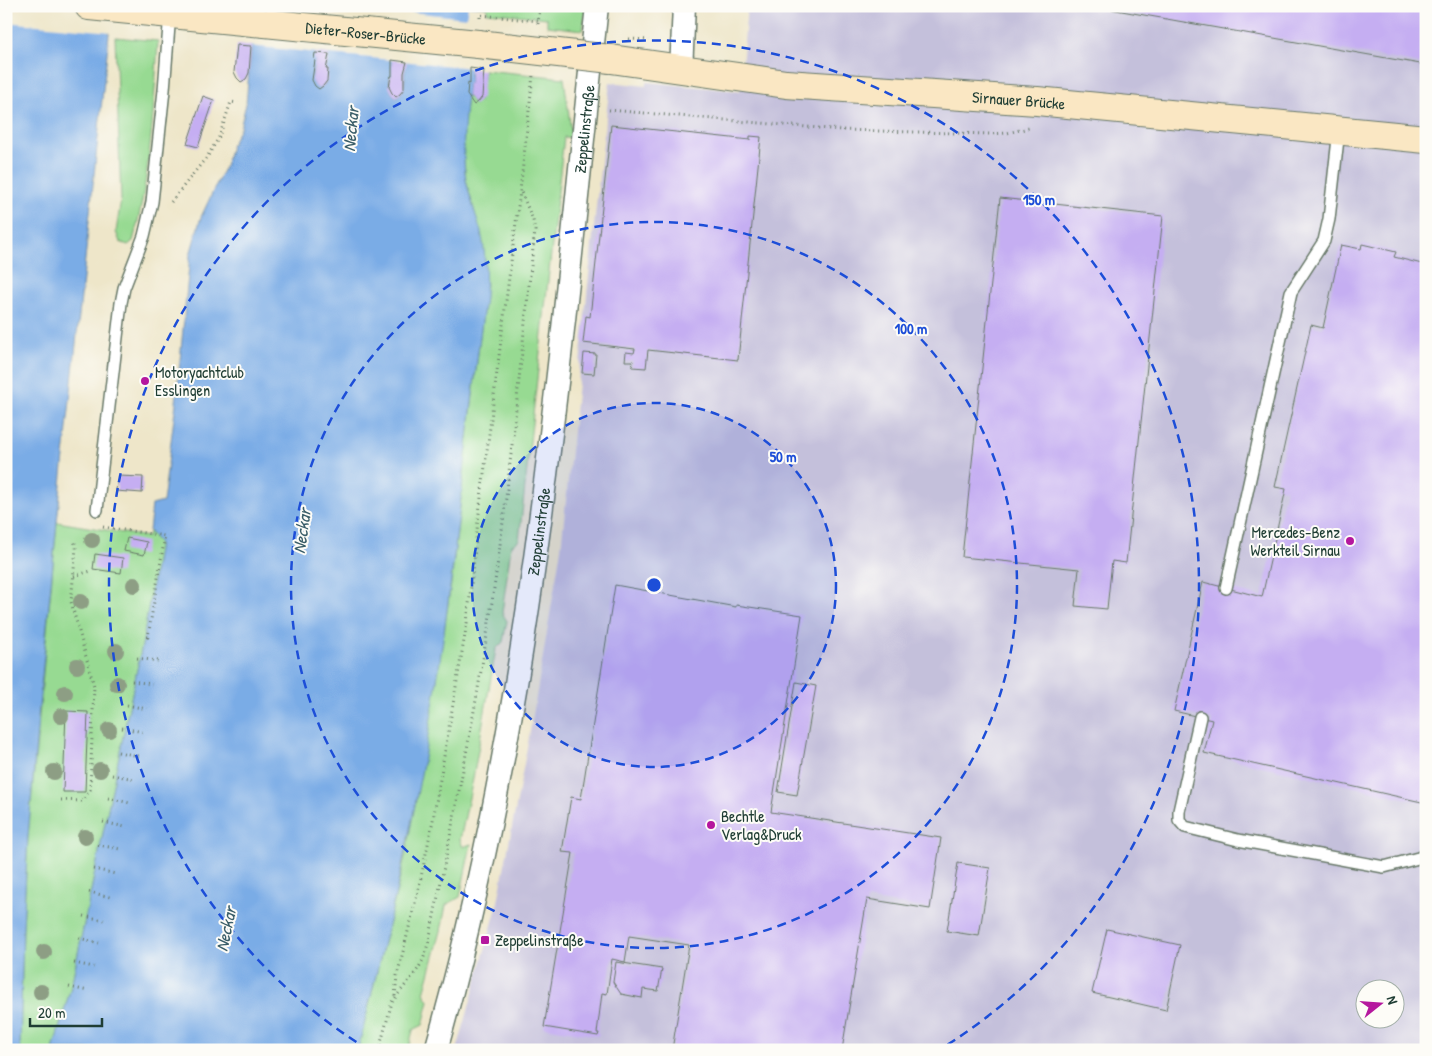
<svg xmlns="http://www.w3.org/2000/svg" width="1432" height="1056" font-family="'Patrick Hand',sans-serif">
<style>
.industrial{fill:#c4c0db;fill-rule:evenodd}
.green{fill:#97da92;stroke:#5b8c63}
.water{fill:#7aace6;stroke:#4c748d;fill-rule:evenodd}
.pier{fill:#eee6c9}
.building{fill:#c5aef2}
.lines{fill:none;stroke-linecap:round;stroke-linejoin:round}
.service-casing{stroke:#677868;stroke-width:14}
.minor-casing{stroke:#677868;stroke-width:25}
.secondary-casing{stroke:#677868;stroke-width:30}
.path{stroke:#677868;stroke-width:3;stroke-dasharray:1 4;stroke-linecap:butt}
.service{stroke:#fff;stroke-width:11}
.minor{stroke:#fff;stroke-width:22}
.secondary{stroke:#fae7c3;stroke-width:28}
.secondary-bridge-casing{stroke:#677868;stroke-width:30;stroke-linecap:butt}
.path-bridge{stroke:#677868;stroke-width:3;stroke-dasharray:1 4;stroke-linecap:butt}
.secondary-bridge{stroke:#fae7c3;stroke-width:28}
.tree{fill:#8d9e84}
.ring{fill:none;stroke:#1d4ed8;stroke-width:2.5;stroke-dasharray:9 6}
.poi-dot{fill:#b5179e;stroke:#fdfcf7;stroke-width:2}
.labels{text-anchor:middle;stroke-width:4;stroke-linejoin:round;paint-order:stroke}
.street-label{font-size:16px;fill:#1f3d34;stroke:#fdfcf7}
.poi-label{font-size:16px;fill:#1f3d34;stroke:#fdfcf7;text-anchor:start}
.water-label{font-size:18px;font-style:italic;fill:#3a5e69;stroke:#fdfcf7}
.centre{fill:#1d4ed8;stroke:#fdfcf7;stroke-width:2.5}
.ring-label{font-size:15px;text-anchor:middle;font-weight:bold;fill:#1d4ed8;stroke:#fdfcf7;stroke-width:4;stroke-linejoin:round;paint-order:stroke}
</style>
<rect width="100%" height="100%" fill="#fdfcf7"/>
<filter id="ink" filterUnits="userSpaceOnUse"><feTurbulence type="fractalNoise" baseFrequency=".02" numOctaves="2"/><feDisplacementMap in="SourceGraphic" scale="10" xChannelSelector="R" yChannelSelector="G"/><feConvolveMatrix kernelMatrix="1 2 1 2 8 2 1 2 1" color-interpolation-filters="sRGB"/></filter>
<filter id="wash" filterUnits="userSpaceOnUse"><feTurbulence type="fractalNoise" baseFrequency=".0096" numOctaves="4" result="noise"/><feDisplacementMap in="SourceGraphic" scale="20" xChannelSelector="R" yChannelSelector="G"/><feGaussianBlur stdDeviation="1.12" result="paint"/><feColorMatrix in="noise" values="0 0 0 0 0 0 0 0 0 0 0 0 0 0 0 0 0 1.4 0 .05"/><feComposite in="paint" operator="in"/></filter>
<g filter="url(#wash)">
<rect width="100%" height="100%" fill="#eee6c9"/>
<path class="industrial" d="M747,6H1426V1050H457L497,907L532,721L561,549L597,197L610,82L646,86V82L740,91ZM1364,988H1394V1018H1364Z"/>
<path class="green" d="M477,6H586L583,30L547,26V18L487,12V7Z
M115,37L158,41C154,106 150,179 133,241L128,245L120,242L116,232L121,199Z
M484,70L564,78L572,138L564,137L519,540L511,546L502,613L507,621L503,642L496,649L473,779L460,840L463,847L471,844L460,897L446,905L441,931L424,993L429,1001L423,1025L413,1030L408,1050H358L405,857L430,723L451,584L486,284L483,244L466,180L463,152V132L467,95L474,105L480,100Z
M57,522L148,537L149,531L159,543L143,641L71,987L53,1050H20L23,927L28,837Z"/>
<path class="water" d="M6,6H112L57,522L39,707L28,837L23,927L20,1050H6Z
M255,6H477L470,64V84H468C465,116 461,147 466,180C470,198 476,215 481,232C486,254 486,276 485,298C466,440 454,583 430,724C412,834 384,941 358,1050H53L71,987L143,641L159,543L149,531L152,505L163,502L176,403L190,255L201,217L225,166L231,146L240,128L246,104ZM315,53L329,54L326,69L328,70L325,84L319,89C311,84 313,77 313,68H315ZM392,61L406,62L404,77H405C404,86 404,93 396,97C388,91 390,84 390,76H392Z"/>
<path class="pier" d="M6,6H115L111,32L6,22Z
M253,6H356L466,18L468,6L479,7L472,68L249,46Z"/>
<g id="blocks">
<path class="building" d="M1099,6H1426V65L1099,7Z
M237,45L251,46L249,73L246,79L241,82L237,78L234,72Z
M315,53L329,54L327,65L326,69H328L327,81L323,86L319,89L315,86L312,80L315,60L314,59Z
M392,60L407,62L404,73V89L400,94L396,97L392,93L389,87L391,76H392Z
M470,68L484,70L482,97L478,102L474,105L467,95L468,83L470,84Z
M203,96L214,100L198,147L187,144Z
M611,125L750,140V136L761,137L738,360L648,350L646,368L632,367L633,361H625L626,352L634,353L635,349L583,343L586,316L590,317Z
M1000,198L1163,216L1126,563L1112,561L1107,609L1075,606L1079,569L962,557Z
M1362,244L1396,252L1394,257L1426,265V803L1204,753L1212,720L1174,711L1203,582L1262,597L1286,489L1275,487L1311,325L1323,328L1341,245L1361,249Z
M584,353L596,354L594,374L582,373Z
M118,476L143,477L142,493L116,491Z
M127,538L147,542L144,555L124,551Z
M95,554L123,558L121,573L93,569Z
M615,585L736,607V605L802,615L771,812L941,838L930,909L867,899L842,1050H672L689,945L629,936L625,962L612,959L607,994L602,993L597,1033H599L598,1036L544,1027L573,853L562,852L571,797L581,799Z
M796,682L816,686L797,795L778,792Z
M66,711L88,712L85,792H63Z
M958,863L990,868L979,936L947,931Z
M1107,929L1180,945L1166,1010L1092,993Z
M616,962L662,969L658,991L643,989L642,998L621,994L613,982Z"/>
</g>
</g>
<g filter="url(#ink)">
<use href="#blocks" fill-opacity="0" stroke="#677868" stroke-width="1"/>
<g class="lines">
<g class="service-casing">
<path id="service" d="M97,510L121,303L124,288L144,236L152,202L164,90L170,13
M1226,588L1291,292L1324,241L1329,219L1339,130
M1200,717L1179,811V820L1185,827L1238,840L1384,867L1422,857L1426,853"/>
</g>
<g class="minor-casing">
<g id="minor">
<path d="M681,70L684,6"/>
<path id="s1" d="M436,1050C533,709 559,357 597,6"/>
</g>
</g>
<g class="secondary-casing">
<g id="secondary">
<path id="s2" d="M89,6L478,44"/>
<path id="s3" d="M611,59L786,84L1037,101L1426,139"/>
</g>
</g>
<path class="path" d="M480,18V15L538,21
M538,24L540,6
M609,110L842,130L991,134L1007,133L1029,128
M171,202L209,154L219,137L231,102L238,103
M103,527L165,536L148,637L144,636
M74,576L91,571
M137,658L158,661
M132,681L152,684
M127,705L147,709
M122,728L144,732
M118,752L139,756
M112,775L135,779
M108,798L130,803
M61,800L83,801L90,790L94,686L71,602L76,548L74,539
M103,822L125,827
M98,845L120,849
M93,869L116,874
M89,892L110,897
M84,916L104,920
M79,938L99,943
M74,963L94,967
M69,987L88,991
M395,996L397,976L419,887L433,820L467,623L478,521L520,191L533,75
M379,1050L392,1002L418,969L423,960L429,941C452,826 476,712 493,595C511,474 521,352 535,231L533,220L521,192"/>
<use href="#service" class="service"/>
<use href="#minor" class="minor"/>
<use href="#secondary" class="secondary"/>
<g class="secondary-bridge-casing">
<path id="secondary-bridge" d="M478,44L611,59"/>
</g>
<path class="path-bridge" d="M629,39L649,40"/>
<use href="#secondary-bridge" class="secondary-bridge"/>
</g>
<g class="tree">
<circle cx="92" cy="540" r="8"/>
<circle cx="134" cy="585" r="8"/>
<circle cx="81" cy="602" r="8"/>
<circle cx="116" cy="651" r="8"/>
<circle cx="77" cy="666" r="8"/>
<circle cx="117" cy="684" r="8"/>
<circle cx="65" cy="693" r="8"/>
<circle cx="61" cy="716" r="8"/>
<circle cx="109" cy="730" r="8"/>
<circle cx="100" cy="770" r="8"/>
<circle cx="54" cy="772" r="8"/>
<circle cx="85" cy="837" r="8"/>
<circle cx="44" cy="952" r="8"/>
<circle cx="41" cy="992" r="8"/>
</g>
</g>
<circle cx="654" cy="585" r="182" fill="#1d4ed8" fill-opacity=".12"/>
<g class="ring">
<circle cx="654" cy="585" r="182"/>
<circle cx="654" cy="585" r="363"/>
<path d="M369 1050A545 545 0 1 1 939 1050"/>
</g>
<g class="poi-dot">
<circle cx="145" cy="381" r="5"/>
<circle cx="1350" cy="541" r="5"/>
<circle cx="711" cy="825" r="5"/>
<rect x="480" y="935" width="10" height="10" rx="2.5"/>
</g>
<g class="labels">
<g class="street-label">
<text dy="6" stroke="none"><textPath href="#s2" startOffset="278">Dieter-Roser-Brücke</textPath></text>
<text dy="6" stroke="none"><textPath href="#s3" startOffset="410">Sirnauer Brücke</textPath></text>
<text dy="6" stroke="none"><textPath href="#s1" startOffset="934">Zeppelinstraße</textPath></text>
<text dy="6" stroke="none"><textPath href="#s1" startOffset="529">Zeppelinstraße</textPath></text>
</g>
<g class="poi-label">
<text x="155" y="378">Motoryachtclub<tspan x="155" dy="18">Esslingen</tspan></text>
<text x="1340" y="538" text-anchor="end">Mercedes-Benz<tspan x="1340" dy="18">Werkteil Sirnau</tspan></text>
<text x="721" y="822">Bechtle<tspan x="721" dy="18">Verlag&amp;Druck</tspan></text>
<text x="495" y="946">Zeppelinstraße</text>
</g>
<g class="water-label">
<text transform="translate(351 129) rotate(-85)" y="6">Neckar</text>
<text transform="translate(302 531) rotate(-82)" y="6">Neckar</text>
<text transform="translate(226 929) rotate(-78)" y="6">Neckar</text>
</g>
</g>
<circle cx="654" cy="585" r="8" class="centre"/>
<g class="ring-label">
<text x="1039" y="205">150 m</text>
<text x="911" y="334">100 m</text>
<text x="783" y="462">50 m</text>
</g>
<rect width="1432" height="1056" fill="none" stroke="#fdfcf7" stroke-width="25"/>
<g transform="translate(1380 1004) rotate(73)"><circle r="24" fill="#fdfcf7" stroke="#a4b0a9"/>
<path d="M0-4L9 19L0 12L-9 19Z" fill="#b5179e"/>
<text y="-8" font-size="14" font-weight="bold" text-anchor="middle" fill="#1f3d34">N</text>
</g>
<path d="M30 1018v8h72v-8" fill="none" stroke="#1f3d34" stroke-width="2.5"/>
<text x="38" y="1018" font-size="15" fill="#1f3d34" stroke="#fdfcf7" stroke-width="4" paint-order="stroke">20 m</text>
</svg>
